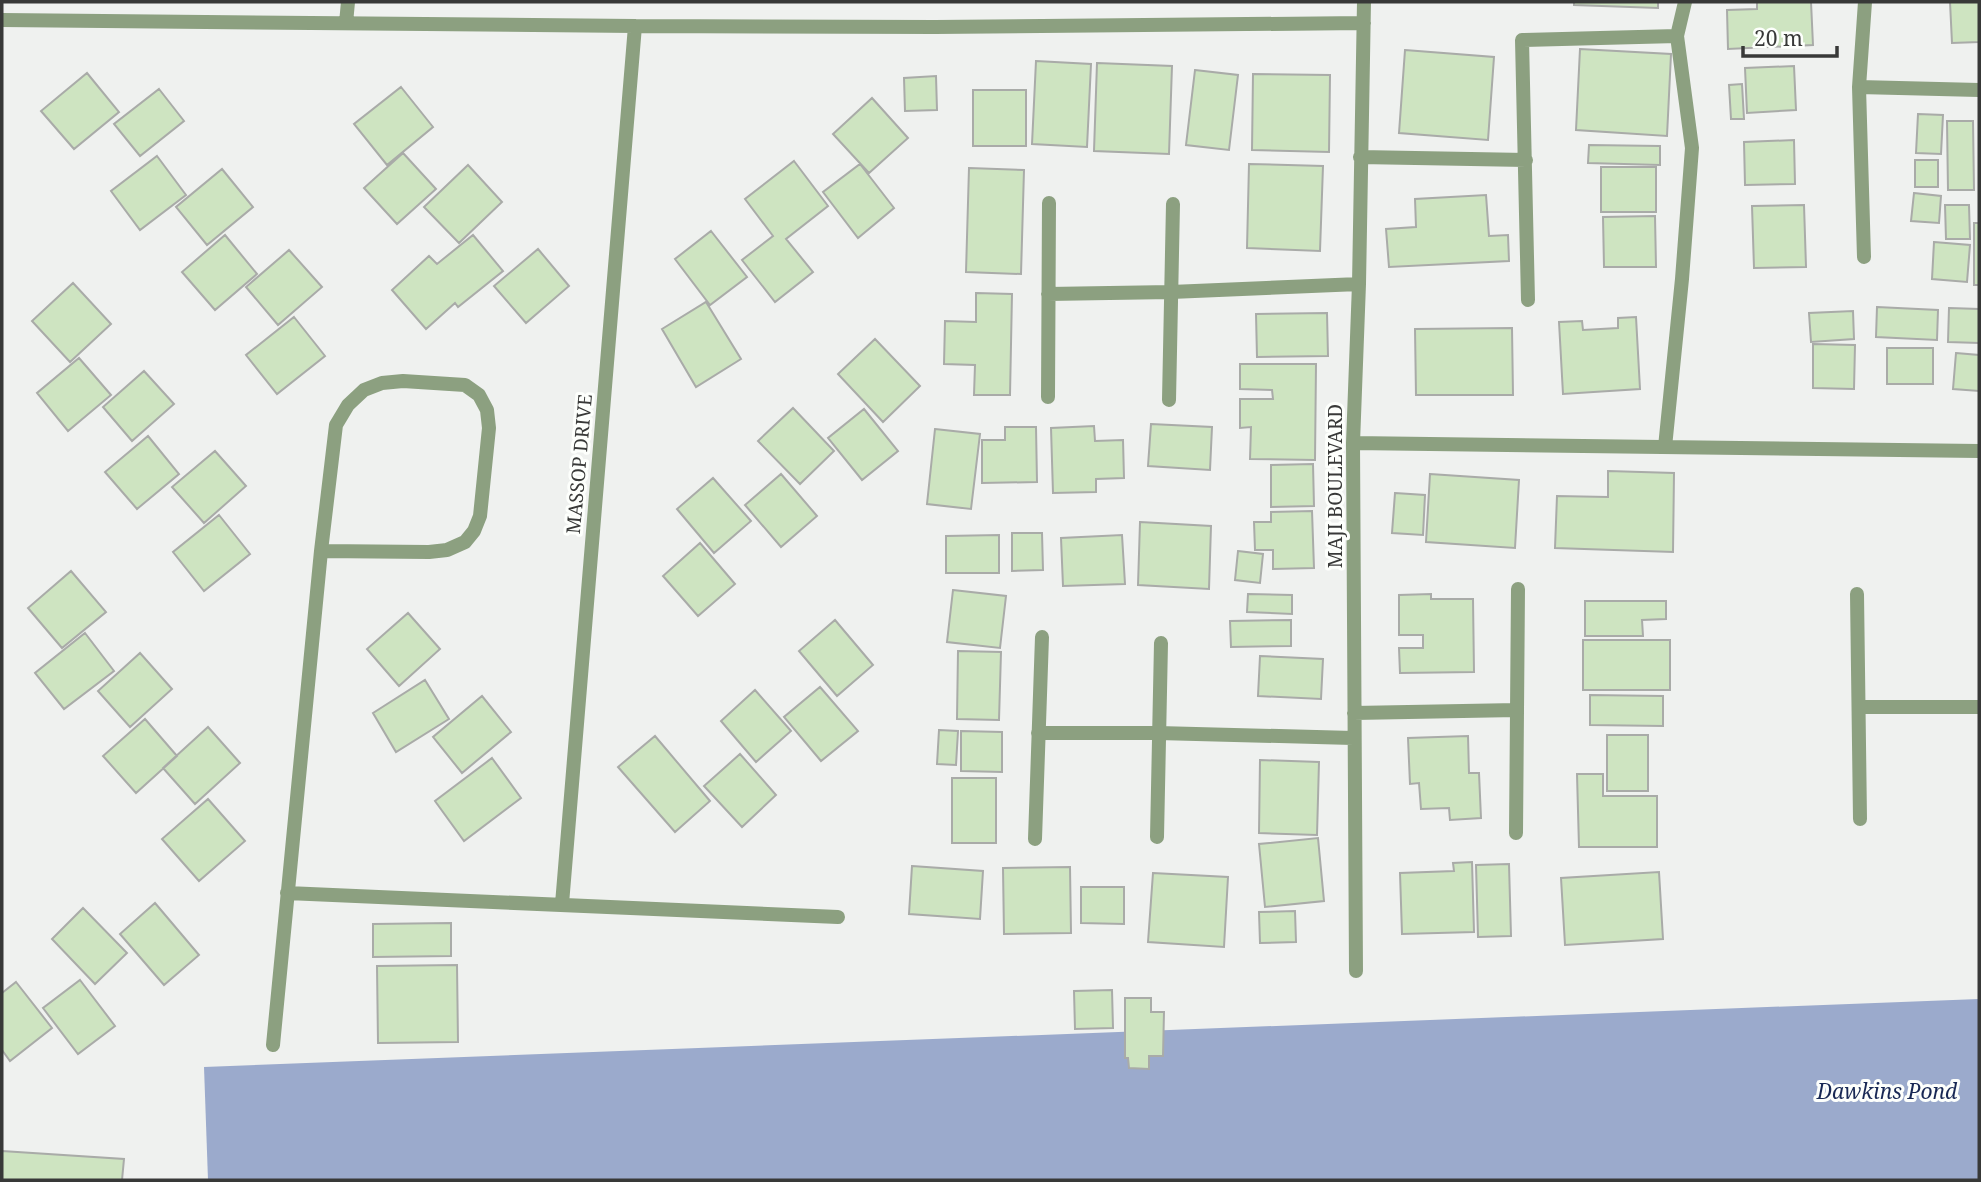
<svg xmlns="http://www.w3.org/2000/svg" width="1981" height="1182" font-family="'Noto Serif',serif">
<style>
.water{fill:#9baacc}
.building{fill:#cee4c1;stroke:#a9aba8;stroke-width:2}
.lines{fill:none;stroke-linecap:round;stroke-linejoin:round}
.minor{stroke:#8ca080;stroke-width:14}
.labels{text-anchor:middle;stroke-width:6;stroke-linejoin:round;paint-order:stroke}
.street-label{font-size:19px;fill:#383938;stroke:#fdfffc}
.water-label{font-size:21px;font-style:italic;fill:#182854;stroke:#fdfffc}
</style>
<rect width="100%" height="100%" fill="#eff1ef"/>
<path class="water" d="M1979,999V1180H208L204,1067Z"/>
<path class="building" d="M1574,2H1658V8L1574,5Z
M1757,2H1811L1813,45L1728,49L1727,10L1757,9Z
M1950,2H1979V42L1952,43Z
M1580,49L1671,54L1667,136L1576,130Z
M1405,50L1494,57L1488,140L1399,133Z
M1036,61L1091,64L1087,147L1032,144Z
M1097,63L1172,66L1169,154L1094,151Z
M1794,66L1796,110L1747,113L1745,68Z
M1195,70L1238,75L1229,150L1186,145Z
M87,73L119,112L74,149L41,111Z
M1253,74L1330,75L1329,152L1252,150Z
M936,76L937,110L905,111L904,78Z
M1742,84L1744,119H1731L1729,85Z
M401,87L433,127L387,165L354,124Z
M159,89L184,121L140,156L114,124Z
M973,90H1026V146H973Z
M872,98L908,138L869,173L833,134Z
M1918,114L1943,115L1941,154L1916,153Z
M1947,121H1973L1974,190H1948Z
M1794,140L1795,184L1745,185L1744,142Z
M1589,145L1660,146V165L1588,163Z
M403,153L436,189L397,224L364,188Z
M157,156L186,195L140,230L111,191Z
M1915,160H1938V187H1915Z
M794,161L828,206L786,239L813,272L775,302L742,260L773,236L745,199Z
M860,164L894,208L858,238L823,192Z
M1249,164L1323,166L1320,251L1247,248Z
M468,165L502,202L459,243L424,207Z
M1601,167H1656V212H1601Z
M969,168L1024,170L1021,274L966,272Z
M222,169L253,207L207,245L176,207Z
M1914,193L1941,196L1939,223L1911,221Z
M1486,195L1489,236L1508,235L1509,261L1389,267L1386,229L1416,227L1415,199Z
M1804,205L1806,267L1754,268L1752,206Z
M1945,205H1969L1970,239H1946Z
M1655,216L1656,267H1604L1603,217Z
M1974,223H1979V285H1974Z
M711,231L747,277L710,305L675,259Z
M225,235L257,274L215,310L182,272Z
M473,235L503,271L458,307L455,303L426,329L392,290L429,256L437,264Z
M1934,242L1970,245L1967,282L1932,279Z
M538,249L569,286L526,323L494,286Z
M289,250L322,287L278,325L246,287Z
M73,283L111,324L70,362L32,321Z
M976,293L1012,294L1010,395H974L975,365L944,364L945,321L976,322Z
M706,302L741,359L696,387L662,329Z
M1877,307L1938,310L1937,340L1876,337Z
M1949,308L1979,309V343L1948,342Z
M1853,311L1854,339L1811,342L1809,313Z
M1327,313L1328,356L1257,357L1256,314Z
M294,317L325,356L277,394L246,355Z
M1636,317L1640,389L1563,394L1559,322L1582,321L1583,330L1618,328V318Z
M1512,328L1513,395H1416L1415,329Z
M875,339L920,386L883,422L838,374Z
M1813,344L1855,345L1854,389L1813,388Z
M1887,348H1933V384H1887Z
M1956,353L1979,355V391L1953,389Z
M79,358L111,395L68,431L37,393Z
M1240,364H1316L1315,460L1250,459L1251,427L1240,428V399H1273L1272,390L1240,389Z
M144,371L174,404L132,441L103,407Z
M793,408L834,451L800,484L758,441Z
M864,409L898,451L862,480L828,438Z
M1151,424L1212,427L1210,470L1148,466Z
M1094,426L1095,441L1123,440L1124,478L1096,479V492L1053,493L1051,428Z
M1005,427H1036L1037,482L982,483V440H1005Z
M935,429L980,434L971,509L927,504Z
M148,436L179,474L137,509L105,472Z
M215,451L246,486L204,523L172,487Z
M1313,464L1314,506L1271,507V465Z
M1608,471L1674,473L1673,552L1555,548L1557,496L1608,497Z
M781,474L817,516L781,547L745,505Z
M1430,474L1519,480L1515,548L1426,542Z
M713,478L751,521L714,553L677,509Z
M1395,493L1425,495L1423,535L1392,533Z
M1312,511L1314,568L1273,569V550H1255L1254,522H1271V512Z
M219,515L250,554L204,591L173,552Z
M1140,522L1211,526L1209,589L1138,585Z
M1012,533H1042L1043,570L1012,571Z
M999,535V573H946V536Z
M1122,535L1125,584L1063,586L1061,538Z
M700,543L735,584L698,616L663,576Z
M1238,551L1263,554L1260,583L1235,580Z
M71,571L106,612L62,648L28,608Z
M953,590L1006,596L1000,648L947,642Z
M1248,594L1292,595V614L1247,612Z
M1431,594V599H1473L1474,672L1400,673L1399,648H1423V635H1399V595Z
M1585,601H1666V619L1642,620L1643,636H1585Z
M408,613L440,649L399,686L367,649Z
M835,620L873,665L837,696L799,651Z
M1291,620V646L1231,647L1230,621Z
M85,633L114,671L64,709L35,673Z
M1583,640H1670V690H1583Z
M958,651L1001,652L999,720L957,719Z
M140,653L172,689L130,727L98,691Z
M1260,656L1323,659L1321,699L1258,696Z
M425,680L449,719L396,752L373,713Z
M820,687L858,731L821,761L784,717Z
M755,690L791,731L756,762L721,721Z
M1590,695L1663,696V726L1590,725Z
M482,696L511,732L462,773L433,737Z
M145,719L177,756L136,793L103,756Z
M208,727L240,763L195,804L163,768Z
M939,730L958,731L956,765L937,764Z
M961,731L1002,732V772L961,771Z
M1607,735H1648V791H1607Z
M655,736L710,801L675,832L618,767Z
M1468,736L1469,773H1479L1481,818L1450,820L1449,808L1421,809L1419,783L1410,784L1408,738Z
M740,754L776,795L742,827L704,786Z
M492,758L521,798L464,841L435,801Z
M1260,760L1319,762L1317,835L1259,833Z
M1577,774H1603V796H1657V847H1579Z
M952,778H996V843H952Z
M208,799L245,841L199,881L162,839Z
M1318,838L1324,901L1265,907L1259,844Z
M1472,862L1474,932L1402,934L1400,873L1454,871L1453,863Z
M1509,864L1511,936L1478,937L1476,865Z
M912,866L983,871L980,919L909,914Z
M1070,867L1071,933L1004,934L1003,868Z
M1659,872L1663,939L1565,945L1561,878Z
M1153,873L1228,877L1224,947L1148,942Z
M1081,887H1124V924L1081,923Z
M155,903L199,955L164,985L120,934Z
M83,908L127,953L95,984L52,939Z
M1295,911L1296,942L1260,943L1259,912Z
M451,923V956L373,957V924Z
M457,965L458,1042L378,1043L377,966Z
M80,980L115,1026L78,1054L43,1008Z
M16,982L52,1028L10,1061L2,1050V993Z
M1112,990L1113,1028L1075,1029L1074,991Z
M1125,998H1151V1012H1164L1163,1056H1149V1069L1129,1068L1128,1058H1125Z
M2,1151L124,1159L122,1180H2Z"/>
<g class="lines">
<path class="minor" d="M2,20L635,26L935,27L1364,23
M346,23L348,2
M1859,87L1979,90
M1360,157L1526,160
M1864,257L1859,87L1865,2
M1048,294L1171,292L1359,284
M1528,300L1522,40L1677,36L1685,2
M1048,397L1049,203
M1169,400L1173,204
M1353,443L1979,451
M1665,447L1682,279L1692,148L1677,36
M1857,594L1860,819
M1859,707H1979
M1354,713L1517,710
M1038,733H1158L1353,738
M1516,833L1518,589
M1157,837L1161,643
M1035,839L1042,637
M287,893L838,917
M562,904L635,26
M1356,971L1353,443L1359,284L1364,2
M273,1045L321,551L429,552L447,550L465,542L474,531L480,516L489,428L487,410L479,395L465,385L403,381L382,383L364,390L348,405L336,425L321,551"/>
</g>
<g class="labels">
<g class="street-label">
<text transform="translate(579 464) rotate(-85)" y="7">MASSOP DRIVE</text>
<text transform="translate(1335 486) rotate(-90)" y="7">MAJI BOULEVARD</text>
</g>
<g class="water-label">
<text x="1887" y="1099">Dawkins Pond</text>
</g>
</g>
<rect width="1981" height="1182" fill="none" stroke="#383938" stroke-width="7"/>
<path d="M1743 46v10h94v-10" fill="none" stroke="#383938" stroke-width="3.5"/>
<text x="1754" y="46" font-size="21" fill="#383938" stroke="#fdfffc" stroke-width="5" paint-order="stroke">20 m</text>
</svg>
